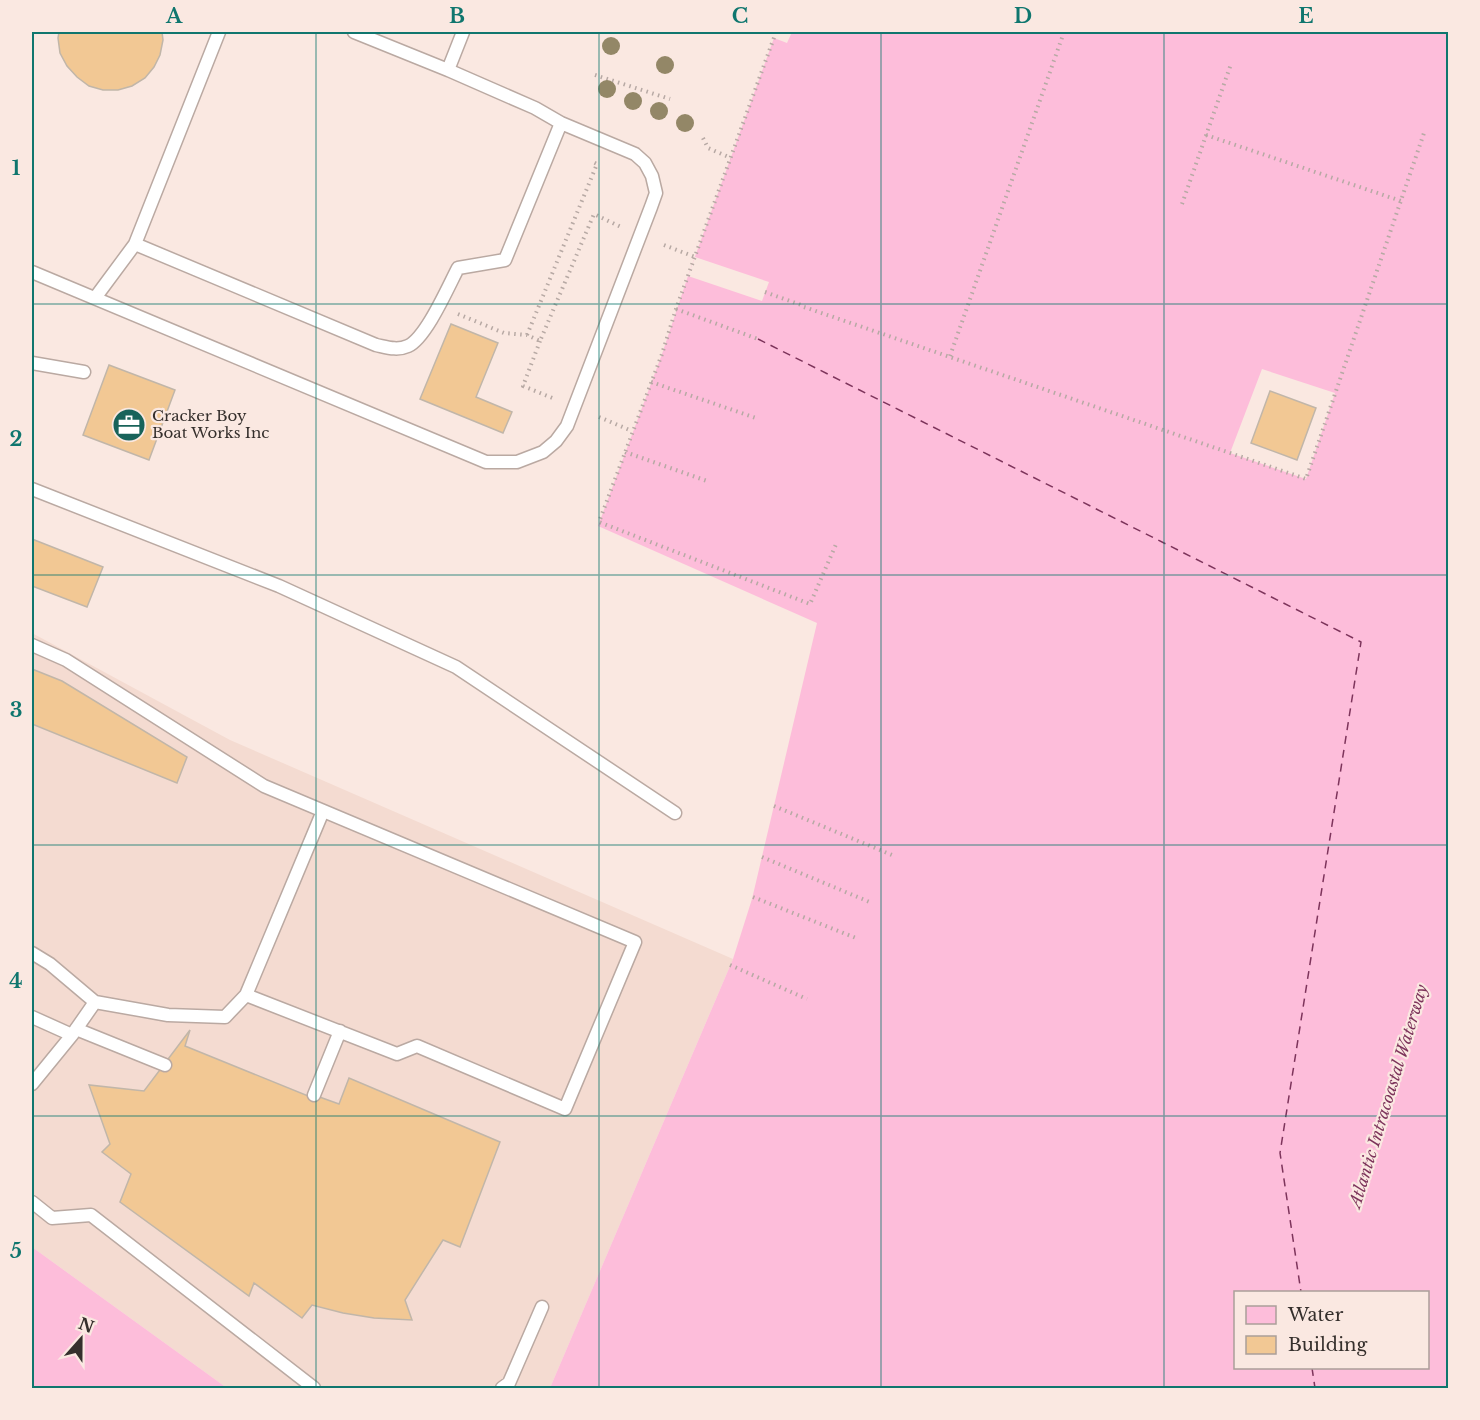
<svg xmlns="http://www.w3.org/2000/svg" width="1480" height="1420" font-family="'Libre Baskerville',serif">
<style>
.built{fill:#f4dbd1}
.water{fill:#fdbdda;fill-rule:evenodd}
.pier{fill:#fae8e1}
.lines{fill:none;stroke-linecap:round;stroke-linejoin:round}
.ferry{stroke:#7d345b;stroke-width:1.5;stroke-dasharray:8 6;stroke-linecap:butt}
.building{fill:#f2c894;stroke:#c1b6a9;stroke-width:1.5}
.lane-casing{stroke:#baa9a2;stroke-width:15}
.path{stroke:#b7a9a4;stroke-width:4;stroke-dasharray:1.5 4.5;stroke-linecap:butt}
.lane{stroke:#fff;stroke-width:12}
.tree{fill:#938767}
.grid{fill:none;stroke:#0f766e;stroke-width:1.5;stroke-opacity:0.55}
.labels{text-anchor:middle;stroke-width:4.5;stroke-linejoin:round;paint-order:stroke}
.poi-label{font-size:15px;fill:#352f2c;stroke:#fae8e1;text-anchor:start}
.water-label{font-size:16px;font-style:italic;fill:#7d345b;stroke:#fae8e1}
.neatline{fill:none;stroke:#0f766e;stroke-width:2}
.grid-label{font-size:20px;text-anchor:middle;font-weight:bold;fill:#0f766e}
</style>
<rect width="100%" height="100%" fill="#fae8e1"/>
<path class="built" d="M32,633L230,740L733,959L550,1388H227L32,1247Z"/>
<path class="water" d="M792,32H1448V1388H550L733,959L752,899L817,623L598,526L662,354L688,276L774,38L787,43ZM1236,1292H1428V1368H1236Z
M32,1247L227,1388H32Z"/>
<path class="pier" d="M695,257L769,282L762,301L688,276Z
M1262,369L1335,393L1306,479L1230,453Z"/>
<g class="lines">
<path class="ferry" d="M758,339L1361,642L1280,1153L1301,1292
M1312,1368L1315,1388"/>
</g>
<path class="building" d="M59,32H162L163,40L160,55L154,67L145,78L132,86L118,90H103L89,86L77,77L67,66L60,53L58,38Z
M451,324L498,343L476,397L512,412L503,433L420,399Z
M109,365L175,390L149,460L83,435Z
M1270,391L1316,408L1297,460L1251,443Z
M32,539L103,567L87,607L32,586Z
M32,669L62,681L187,757L177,783L32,724Z
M190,1030L185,1046L313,1098L314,1095L339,1104L349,1078L500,1142L460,1247L443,1240L405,1300L412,1320L374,1318L343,1313L312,1305L302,1318L254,1283L249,1296L120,1202L131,1174L102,1152L110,1144L89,1085L144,1091Z"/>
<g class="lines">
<g class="lane-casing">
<path id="lane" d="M354,32L448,70L463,32
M135,244L376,345C386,347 397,351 408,346C426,338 448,287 458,268L505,260L561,123
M32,272L486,462H517L543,452L556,441L567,426L651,207L656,193L652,176L645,163L635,154L561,123L535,108L448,70
M95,298L135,244L219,32
M32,363L84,372
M32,489L279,586L456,667L675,813
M32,645L66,660L264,786L635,942L565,1109L417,1046L397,1054L246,995
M32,953L50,964L95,1002L168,1015L225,1017L246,995L323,811
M32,1017L72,1035L95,1002
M76,1029L165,1065
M32,1084L72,1035
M314,1095L340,1031
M32,1202L52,1218L91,1215L314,1388
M502,1388L509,1383L542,1307"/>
</g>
<path class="path" d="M776,32L676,309L662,354L599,522L810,604L837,542
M595,75L670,99
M1206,135L1401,201
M703,138L708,148L731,158
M1182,204L1231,64
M664,245L695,257
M765,292L804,306
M804,307L1306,479L1425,130
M676,309L758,339
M458,314L504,333L527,335L540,341L594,214L621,227
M527,335L597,164L593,162
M540,341L523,386L555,399
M950,356L1064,32
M651,382L756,418
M599,417L632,431
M625,452L707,481
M774,806L892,855
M762,857L872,903
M753,897L856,938
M730,965L807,999"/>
<use href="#lane" class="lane"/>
</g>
<g class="tree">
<circle cx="611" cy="46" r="9"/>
<circle cx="665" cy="65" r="9"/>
<circle cx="607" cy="89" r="9"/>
<circle cx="633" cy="101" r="9"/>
<circle cx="659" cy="111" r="9"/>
<circle cx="685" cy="123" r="9"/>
</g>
<path class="grid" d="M316,32V1388M599,32V1388M881,32V1388M1164,32V1388M32,304H1448M32,575H1448M32,845H1448M32,1116H1448"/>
<defs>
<g id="office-disc" transform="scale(1.725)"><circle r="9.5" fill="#18635a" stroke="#fae8e1"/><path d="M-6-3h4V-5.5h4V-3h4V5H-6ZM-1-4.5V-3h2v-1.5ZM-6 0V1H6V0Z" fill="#fff"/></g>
</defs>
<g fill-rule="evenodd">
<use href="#office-disc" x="129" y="425"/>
</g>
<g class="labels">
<g class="poi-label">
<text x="152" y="421">Cracker Boy<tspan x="152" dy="17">Boat Works Inc</tspan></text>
</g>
<g class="water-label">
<text transform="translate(1388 1096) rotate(-73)" y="6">Atlantic Intracoastal Waterway</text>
</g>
</g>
<rect width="1480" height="1420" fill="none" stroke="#fae8e1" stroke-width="66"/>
<rect x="1234" y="1291" width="195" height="78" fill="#fae8e1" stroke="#ab9e99" stroke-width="1.5"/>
<rect x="1246" y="1306" width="30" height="18" fill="#fdbdda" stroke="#ab9e99" stroke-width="1.5"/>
<text x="1288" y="1321" font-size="18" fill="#352f2c">Water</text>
<rect x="1246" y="1336" width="30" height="18" fill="#f2c894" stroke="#ab9e99" stroke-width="1.5"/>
<text x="1288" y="1351" font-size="18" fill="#352f2c">Building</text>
<g transform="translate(81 1339) rotate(21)" stroke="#fae8e1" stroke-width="4.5" paint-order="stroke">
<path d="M0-4.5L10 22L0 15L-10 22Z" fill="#352f2c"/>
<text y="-9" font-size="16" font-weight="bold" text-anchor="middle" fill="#352f2c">N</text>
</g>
<rect x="33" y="33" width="1414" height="1354" class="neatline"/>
<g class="grid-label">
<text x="174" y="23">A</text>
<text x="457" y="23">B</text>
<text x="740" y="23">C</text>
<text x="1023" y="23">D</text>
<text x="1306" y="23">E</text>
<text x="16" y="175">1</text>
<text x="16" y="446">2</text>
<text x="16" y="717">3</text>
<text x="16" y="988">4</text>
<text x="16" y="1258">5</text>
</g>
</svg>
